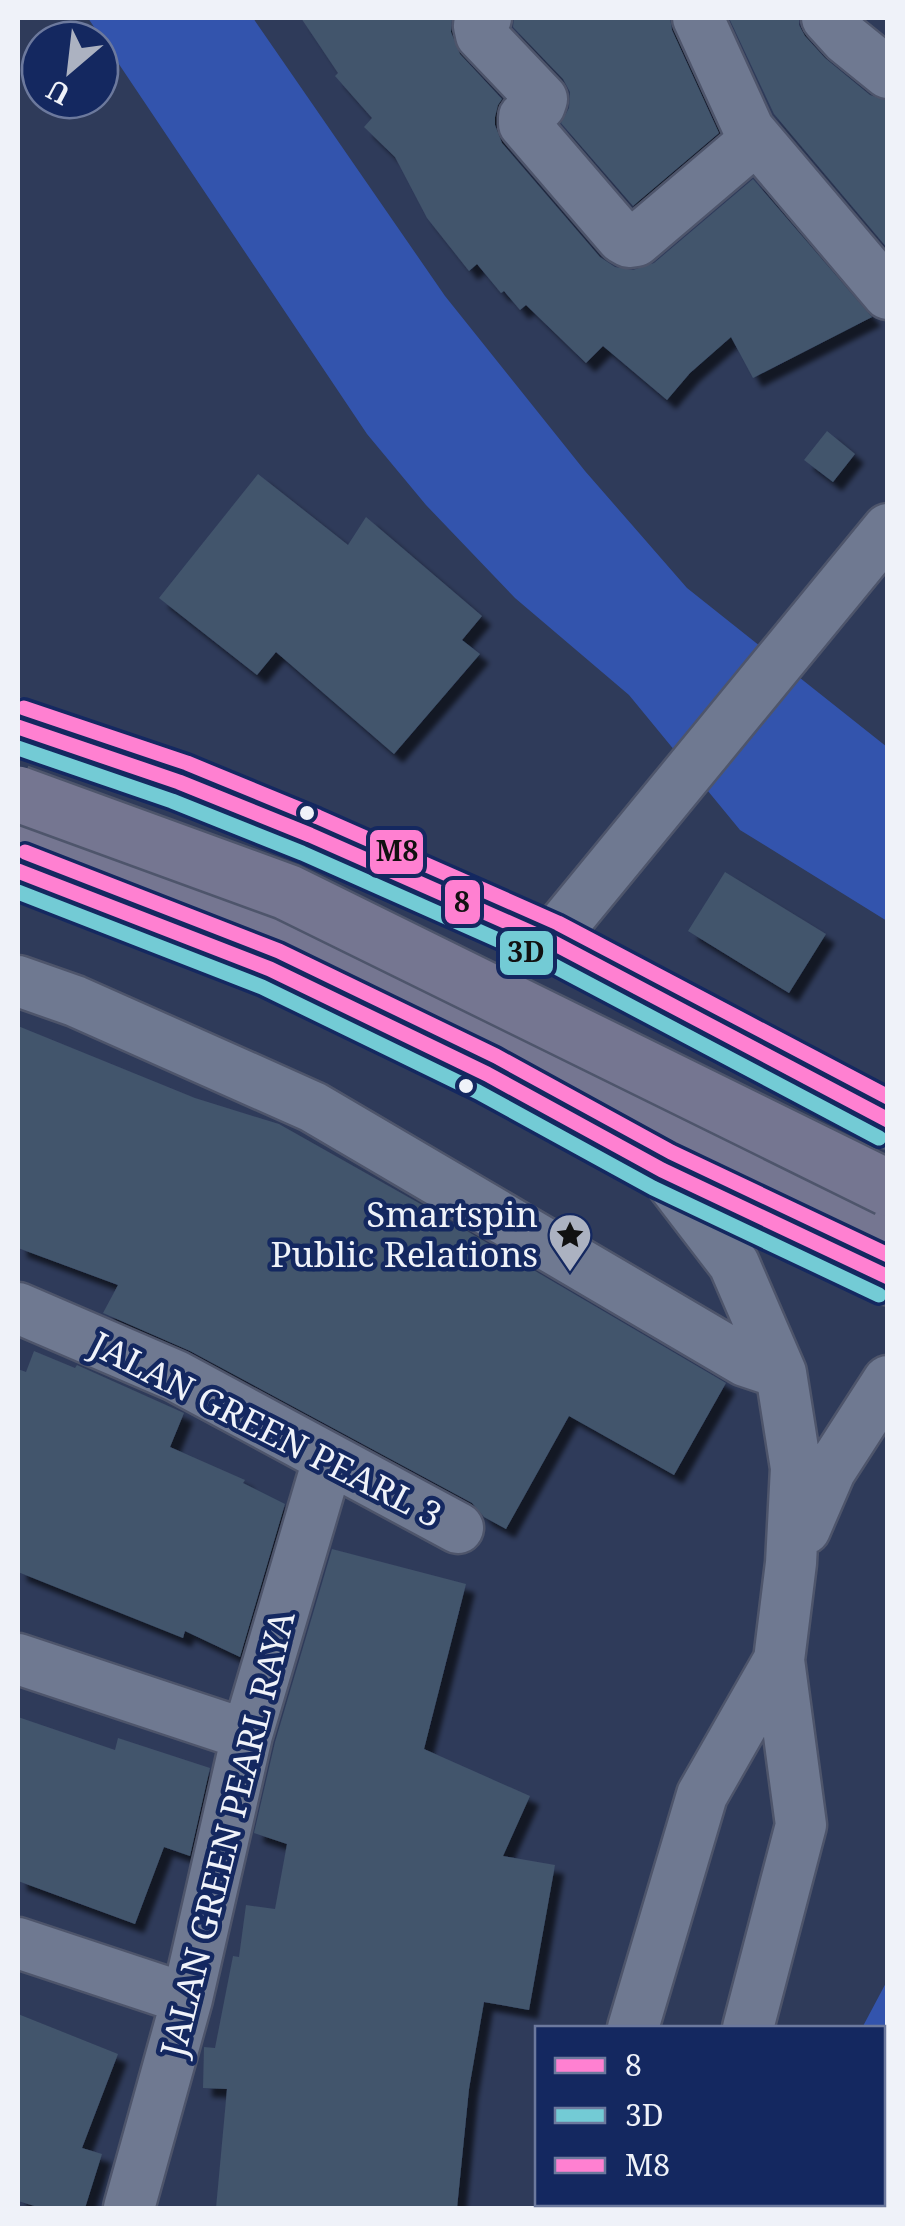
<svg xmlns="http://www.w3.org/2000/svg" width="905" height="2226" font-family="'Noto Serif',serif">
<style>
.water{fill:#3354ad}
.building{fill:#42546c;filter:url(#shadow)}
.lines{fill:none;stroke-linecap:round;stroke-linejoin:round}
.street-casing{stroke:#4e556b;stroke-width:55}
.highway-casing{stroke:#4e556b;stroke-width:60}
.street{stroke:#6f7991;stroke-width:50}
.highway{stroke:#757691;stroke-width:55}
.highway-bridge-casing{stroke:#4e556b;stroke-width:60;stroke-linecap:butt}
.highway-bridge{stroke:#757691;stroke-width:55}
.bus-1-casing{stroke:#142860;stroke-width:22}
.bus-2-casing{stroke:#142860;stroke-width:22}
.bus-3-casing{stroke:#142860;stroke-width:22}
.bus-1{stroke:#ff80d1;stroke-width:15}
.bus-2{stroke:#73cbd5;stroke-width:15}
.bus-3{stroke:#ff80d1;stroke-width:15}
.bus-dot{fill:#eff2f9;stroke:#142860;stroke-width:4}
.labels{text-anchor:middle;stroke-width:9;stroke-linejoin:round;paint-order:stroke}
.poi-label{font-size:35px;fill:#eff2f9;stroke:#142860;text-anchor:end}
.street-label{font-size:35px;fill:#eff2f9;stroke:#142860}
.line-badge{stroke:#142860;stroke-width:4}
.pale-badge-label{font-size:28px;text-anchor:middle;font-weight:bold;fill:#111}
</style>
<defs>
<filter id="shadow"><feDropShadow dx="9" dy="9" stdDeviation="2.5" flood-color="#0009"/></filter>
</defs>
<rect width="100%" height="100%" fill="#2f3b5a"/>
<path class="water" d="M88,18H253L445,296L585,471L687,588L887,747V921L740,830L629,695L515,598L426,505L367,434Z
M887,1981L888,2110L883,2118L882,2028H862Z
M883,2150L887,2158V2208H824L822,2204H882Z"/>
<path class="building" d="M301,18H452L451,32L460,54L502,99L498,105L495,117V125L502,143L600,257L615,267L633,270L654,263L753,179L872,317L753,378L731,337L690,373L667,400L603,346L586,363L526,305L520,310L504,291L501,293L477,264L469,271L427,218L395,157L364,127L372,118L335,76L338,73Z
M514,18H670L672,30L719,133L633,206L561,123L569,108L570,92L563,79L513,27Z
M729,18H799V25L805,36L825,58L870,95L888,101V249L774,114Z
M827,431L855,454L833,482L804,460Z
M258,474L348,545L366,517L482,616L462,640L480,654L394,754L276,652L257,675L159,598Z
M725,872L826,934L789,993L688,931Z
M18,1026L195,1098L279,1124L433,1211L726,1383L674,1475L569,1416L506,1529L484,1517L472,1503L190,1351L103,1313L118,1285L18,1248Z
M34,1351L75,1368L77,1365L184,1413L170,1447L245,1480L243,1483L285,1504L240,1657L185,1631L183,1638L18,1572V1369L26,1372Z
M332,1549L466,1584L424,1749L530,1796L503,1856L555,1865L529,2010L484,2002L469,2089L457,2208H216L227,2089L203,2088L204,2047L215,2048L233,1956L239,1957L246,1905L275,1909L287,1844L254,1833L275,1742Z
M18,1717L115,1750L118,1738L210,1768L190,1856L164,1847L135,1924L18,1881Z
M18,2014L118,2054L82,2148L102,2154L85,2208H41L18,2201Z"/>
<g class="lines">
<g class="street-casing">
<path id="street" d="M486,18L479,26L481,35L542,99L540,105L524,117V124L622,238L629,242L636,241L756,139
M698,18L749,130L888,294
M827,18L846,39L888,73
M550,941L888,529
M18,981L75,1001L313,1107L745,1361L781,1373
M662,1170L734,1264L781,1373L796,1468L791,1563L779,1660L801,1825L748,2028
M18,1308L176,1376L458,1528
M805,1529L830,1471L888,1381
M18,1659L247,1735
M18,1943L187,1999
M633,2028L702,1795L779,1660
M129,2208L187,1999L247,1735L328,1460
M580,2208L581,2204
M690,2208L692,2204"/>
</g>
<g class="highway-casing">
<path id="highway" d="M18,727L179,782L310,835L550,941L888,1120
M18,828L276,916L888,1223
M18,871L270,969L487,1074L662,1170L888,1277"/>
</g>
<use href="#street" class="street"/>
<use href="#highway" class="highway"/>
<g class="highway-bridge-casing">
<path id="highway-bridge" d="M18,794L287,892L888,1188"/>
</g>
<use href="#highway-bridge" class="highway-bridge"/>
<g class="bus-1-casing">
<path id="bus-1" d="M18,727L179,782L310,835L550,941L888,1120
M18,871L270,969L487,1074L662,1170L888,1277"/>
</g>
<g class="bus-2-casing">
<path id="bus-2" d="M18,748L172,801L302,853L541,959L879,1138
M18,892L262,987L478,1092L653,1188L879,1295"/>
</g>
<g class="bus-3-casing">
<path id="bus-3" d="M24,708L187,763L318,817L558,923L888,1097
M25,852L279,951L496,1056L671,1152L888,1255"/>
</g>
<use href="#bus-1" class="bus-1"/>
<use href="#bus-2" class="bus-2"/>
<use href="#bus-3" class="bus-3"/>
</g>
<defs>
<g id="sight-pin" transform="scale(2.25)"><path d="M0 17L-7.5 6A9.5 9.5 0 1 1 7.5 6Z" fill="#acb2c1" stroke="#142860"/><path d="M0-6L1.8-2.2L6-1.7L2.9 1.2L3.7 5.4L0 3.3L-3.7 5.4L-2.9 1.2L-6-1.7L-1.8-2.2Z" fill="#111"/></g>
</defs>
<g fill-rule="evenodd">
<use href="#sight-pin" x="570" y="1235"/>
</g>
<g class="bus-dot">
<circle cx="307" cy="813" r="9"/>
<circle cx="466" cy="1086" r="9"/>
</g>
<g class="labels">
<g class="poi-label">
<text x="538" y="1227">Smartspin<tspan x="538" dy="40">Public Relations</tspan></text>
</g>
<g class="street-label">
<text transform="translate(266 1430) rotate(27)" y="12">JALAN GREEN PEARL 3</text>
<text transform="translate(228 1834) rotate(-76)" y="12">JALAN GREEN PEARL RAYA</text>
</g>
</g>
<g class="line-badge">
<rect x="368" y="828" width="57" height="48" rx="10" fill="#ff80d1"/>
<rect x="443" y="878" width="39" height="48" rx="10" fill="#ff80d1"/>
<rect x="498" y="929" width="57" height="48" rx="10" fill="#73cbd5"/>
</g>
<g class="pale-badge-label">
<text x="397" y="861">M8</text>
<text x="462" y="912">8</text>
<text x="526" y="962">3D</text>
</g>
<rect width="905" height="2226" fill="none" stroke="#eff2f9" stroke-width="40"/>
<rect x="535" y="2026" width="350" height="180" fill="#142860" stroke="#6c799d" stroke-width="2.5"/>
<rect x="555" y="2058" width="50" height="15" fill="#ff80d1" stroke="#6c799d" stroke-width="2.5"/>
<text x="625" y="2076" font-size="30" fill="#eff2f9">8</text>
<rect x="555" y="2108" width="50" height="15" fill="#73cbd5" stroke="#6c799d" stroke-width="2.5"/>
<text x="625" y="2126" font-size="30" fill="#eff2f9">3D</text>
<rect x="555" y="2158" width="50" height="15" fill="#ff80d1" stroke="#6c799d" stroke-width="2.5"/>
<text x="625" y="2176" font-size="30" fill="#eff2f9">M8</text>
<g transform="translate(70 70) rotate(208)"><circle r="48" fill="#142860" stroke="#6c799d" stroke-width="2.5"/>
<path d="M0-8L18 38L0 25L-18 38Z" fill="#acb2c1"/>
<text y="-15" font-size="28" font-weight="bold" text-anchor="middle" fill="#eff2f9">U</text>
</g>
</svg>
